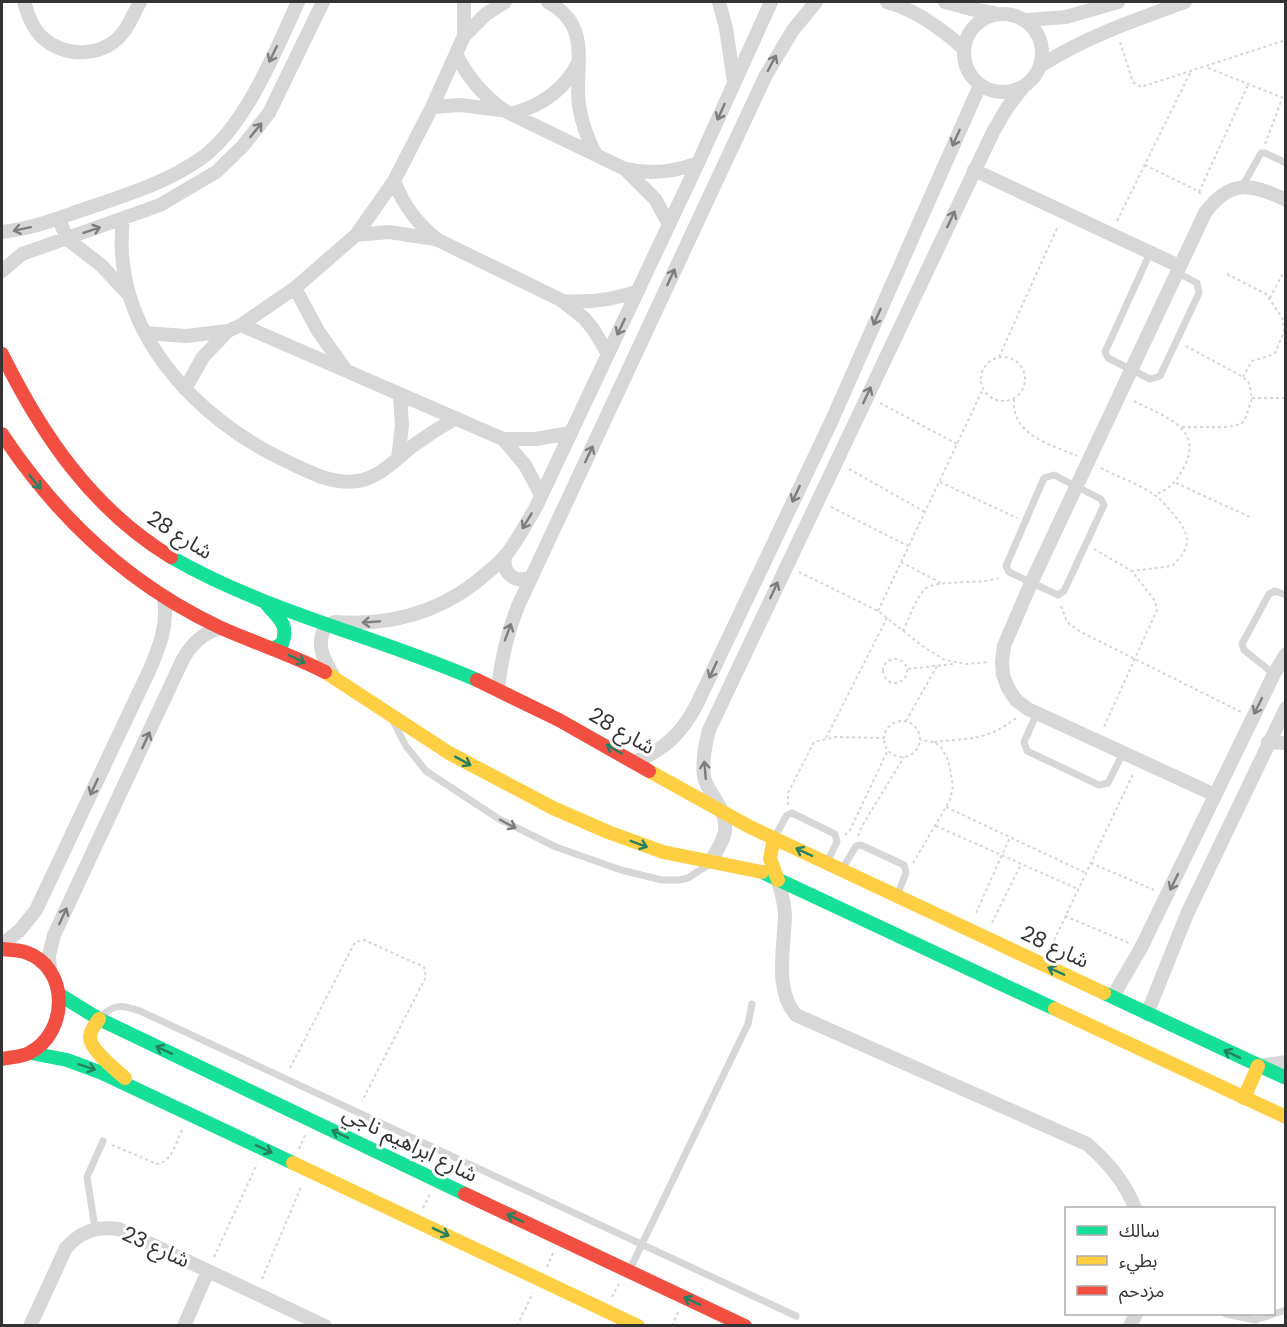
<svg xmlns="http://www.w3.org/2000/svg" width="1287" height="1327" font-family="Poppins,'Noto Sans Arabic',sans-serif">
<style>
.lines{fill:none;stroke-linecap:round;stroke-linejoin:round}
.path{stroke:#d6d6d6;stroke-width:2;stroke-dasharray:3 3;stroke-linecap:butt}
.lane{stroke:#d7d7d7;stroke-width:7}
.street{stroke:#d7d7d7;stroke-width:14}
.fast{stroke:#16e098;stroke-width:14}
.slow{stroke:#ffcf43;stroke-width:14}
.jam{stroke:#f24e42;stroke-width:14}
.oneway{stroke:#7d7d7d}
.oneway2{stroke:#268160}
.labels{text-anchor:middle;stroke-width:6;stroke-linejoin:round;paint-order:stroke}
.street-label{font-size:21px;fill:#333;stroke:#fff}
</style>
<rect width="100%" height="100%" fill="#fff"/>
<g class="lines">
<path class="path" d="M1120,42L1133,82L1141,87L1286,40
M1208,68L1286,99
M1265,144L1282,99
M1145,165L1192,188L1203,195
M1199,192L1248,85
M1117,221L1190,73
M1227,274L1266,294L1283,319L1284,332L1275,353L1269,356L1252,361L1243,377
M1270,298L1286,268
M981 379a22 22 0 1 1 44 0a22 22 0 1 1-44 0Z
M999,357L1058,226
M1252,398H1286
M1014,399C1011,435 1050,444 1077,456
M1134,401C1162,416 1205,427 1184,467C1176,482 1170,489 1154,495
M880,403L957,444
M1182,427H1228L1241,424L1245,420L1252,398L1249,383L1243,377L1186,346
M1101,468C1118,477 1139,484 1155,495C1162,500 1168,508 1174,515C1191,534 1192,548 1172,566L1132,571
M849,469L925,512
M940,482L1017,518
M1176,483L1250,517
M831,507L908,546
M1094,549L1132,571L1155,601L1157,610L1103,729
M901,562L941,583
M799,572L878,611L925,648L945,660L966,664L989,662
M1061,606L1067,622L1079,631L1241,712
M878,611L983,389
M903,631C909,619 915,599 925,589C936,579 980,585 999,578
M883 671a12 12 0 1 1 24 0a12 12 0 1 1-24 0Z
M908,669L953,664
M906,721L937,666
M884 739a18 18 0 1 1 36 0a18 18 0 1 1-36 0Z
M826,738L887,618
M934,742C969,738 987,741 1016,718
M788,805V793L814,742L835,737L884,738
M946,807L1086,873
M936,826L1078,889
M845,835L850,830L888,750
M858,836L862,826L904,757
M913,863L950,800L953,786L948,760L941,747L934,742L920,740
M1091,863L1154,890
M976,913L1010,837
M1065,916L1129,943
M992,923L1021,864
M1049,951L1134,772
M290,1068L355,942L364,940L424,967L426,977L362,1101
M112,1145L157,1164C172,1162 176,1142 182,1130
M299,1149L305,1135
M423,1208L430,1194
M214,1257L257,1164
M547,1267L553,1253
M262,1279L302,1185
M612,1297L619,1283
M517,1326L533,1293
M672,1326L678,1312"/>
<path class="lane" d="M1242,187L1261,153H1265L1286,163
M1150,253L1105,352L1108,358L1150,379L1160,376L1199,293L1197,283L1176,272
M1054,475L1101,499L1104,505L1064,591L1058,595L1009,572L1006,566L1044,478Z
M1274,674L1244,650L1242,644L1269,594L1275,591L1286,595
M1037,713L1024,742L1027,751L1099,785L1108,783L1123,753
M393,721L406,746L426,771L499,819L556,847L621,870L662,880H679L688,878L708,865
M774,838L787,815L792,813L835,834L837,842L827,862
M843,868L856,846L861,845L904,865L906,873L898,893
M100,1018C114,1003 122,1005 140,1011L796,1316
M95,1228L87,1177L103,1141
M629,1271L748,1024L752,1004
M1226,1314L1255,1320L1286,1310"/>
<path class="street" d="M24,2C28,15 32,28 43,38C67,59 106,57 125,30C131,21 135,11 140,2
M464,2V36
M548,2C593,26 574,66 579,106C582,124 588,140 596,155
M719,2L726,28L734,82
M887,2C916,10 941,28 964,49
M945,2L971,9L994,13
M964 53a39 39 0 1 1 78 0a39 39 0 1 1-78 0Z
M1026,20L1066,17L1118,2
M456,54C468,78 483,96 505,111L625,169L655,199L669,224
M1040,66C1085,37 1135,20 1185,2
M432,107L461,105L500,110
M511,114C541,106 564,91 578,63
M627,169C652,175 674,172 698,163
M974,170L1179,266
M394,181C404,206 417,224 438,240L561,300L584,318L593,329L608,354
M59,219L67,239L101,265L127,293
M123,219C110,329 195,419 288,462C310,472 332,485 357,481C380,478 397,458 414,445C428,435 442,426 456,418
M2,232C34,229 63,216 94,206C132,193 170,181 203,157C246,125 276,50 298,2
M356,235L389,232L435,239
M2,271L22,254L160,205L216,172L242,147L269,113L323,2
M295,288L318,331L345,369
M563,301C589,303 613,300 638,291
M241,325L503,439H536L570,433
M145,333L186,336L228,331L241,325L295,288L356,235L394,181L432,107L464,36L486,14L505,2
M185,389L203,357L228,331
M503,439L525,465L541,495
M398,458L402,426L400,394
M505,557C502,574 516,584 531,577
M334,677C324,660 314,643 327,625L335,622C392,626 445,611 488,572C494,567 500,562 505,556C517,542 525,525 535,509L698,163L771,2
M498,689C501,659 507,634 518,606L766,75L793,30L816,2
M1268,742L1286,743
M634,762C664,750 681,734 696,706L832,420L980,85
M1215,795L1028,709L1016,700L1008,688L1003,675L1002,661L1004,646L1031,583L1205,213C1230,179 1251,183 1286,200
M710,862C725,839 732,826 717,802C712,794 706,786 704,777C702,761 705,745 709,730L993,132L1007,108L1023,87
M778,880C781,892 785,904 785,916C784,948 774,990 796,1015L1087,1144C1108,1162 1125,1182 1135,1208
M2,945L20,930L36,910L149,671C160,646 168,625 164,598
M50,972L49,955L54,935L183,659C192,643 203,633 220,628
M1113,996L1141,948L1274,674L1286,654
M1147,1014L1187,914L1286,708
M1258,1066L1286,1062
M30,1326L66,1248C81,1231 97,1226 119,1229L325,1326
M184,1326L208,1271
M1130,1326L1136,1314"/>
<path class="fast" d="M171,557C266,612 376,636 477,680
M266,603C277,618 290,623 282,644L274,648
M762,872L1055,1009
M1104,993L1286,1078
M60,995L99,1019L465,1194
M31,1053L67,1060L102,1073L293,1163"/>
<path class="slow" d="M325,672L449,753L553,808L608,832L663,852L762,872
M649,771L750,827L1104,993
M774,838L770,859L778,880
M1055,1009L1286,1117
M99,1019C96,1024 90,1030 90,1037C90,1050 115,1069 125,1078
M1244,1098L1258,1066
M293,1163L638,1326"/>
<path class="jam" d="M2,354C42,435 92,509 171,557
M2,434C57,517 128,584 219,627C254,643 291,654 325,672
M477,680L559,720L649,771
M2,949C9,950 18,950 25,952C70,967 69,1033 29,1053C22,1057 10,1057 2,1059
M465,1194L745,1326"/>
</g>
<defs><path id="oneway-shaft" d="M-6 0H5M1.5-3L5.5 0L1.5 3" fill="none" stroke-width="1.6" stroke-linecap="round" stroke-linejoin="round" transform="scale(1.5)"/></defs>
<g class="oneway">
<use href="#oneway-shaft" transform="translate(273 54) rotate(116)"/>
<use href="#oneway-shaft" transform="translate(772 63) rotate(-62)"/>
<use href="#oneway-shaft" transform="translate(721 112) rotate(114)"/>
<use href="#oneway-shaft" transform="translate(256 130) rotate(-51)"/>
<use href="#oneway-shaft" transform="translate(956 138) rotate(114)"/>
<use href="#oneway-shaft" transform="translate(951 219) rotate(-65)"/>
<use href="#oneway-shaft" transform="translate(22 229) rotate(168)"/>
<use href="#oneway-shaft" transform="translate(92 230) rotate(-19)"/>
<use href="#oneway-shaft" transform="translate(671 277) rotate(-65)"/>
<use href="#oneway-shaft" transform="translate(877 317) rotate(114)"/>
<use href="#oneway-shaft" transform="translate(621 327) rotate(115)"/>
<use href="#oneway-shaft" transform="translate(867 395) rotate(-65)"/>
<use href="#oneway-shaft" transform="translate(589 454) rotate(-65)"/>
<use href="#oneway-shaft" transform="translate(796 494) rotate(115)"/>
<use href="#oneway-shaft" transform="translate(527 521) rotate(121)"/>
<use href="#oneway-shaft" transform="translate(774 590) rotate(-65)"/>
<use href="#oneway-shaft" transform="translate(371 622) rotate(176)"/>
<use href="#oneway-shaft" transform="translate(508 632) rotate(-70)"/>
<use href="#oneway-shaft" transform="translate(713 670) rotate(115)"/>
<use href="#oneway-shaft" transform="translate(1258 706) rotate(116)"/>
<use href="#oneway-shaft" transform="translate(146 740) rotate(-65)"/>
<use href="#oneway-shaft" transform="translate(705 770) rotate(-95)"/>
<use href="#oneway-shaft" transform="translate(94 787) rotate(115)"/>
<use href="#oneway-shaft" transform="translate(508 824) rotate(28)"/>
<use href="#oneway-shaft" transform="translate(1174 882) rotate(116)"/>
<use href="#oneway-shaft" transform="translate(63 916) rotate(-65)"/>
</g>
<g class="oneway2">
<use href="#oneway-shaft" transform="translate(35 482) rotate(51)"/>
<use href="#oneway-shaft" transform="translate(297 659) rotate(26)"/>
<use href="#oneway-shaft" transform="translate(614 749) rotate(-150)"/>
<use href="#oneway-shaft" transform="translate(463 761) rotate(29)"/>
<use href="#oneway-shaft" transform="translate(639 844) rotate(21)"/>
<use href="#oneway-shaft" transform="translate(804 852) rotate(-155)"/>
<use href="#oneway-shaft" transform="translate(1056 971) rotate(-156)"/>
<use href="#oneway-shaft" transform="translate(164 1050) rotate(-155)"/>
<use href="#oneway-shaft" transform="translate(1232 1054) rotate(-155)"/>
<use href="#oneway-shaft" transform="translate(87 1067) rotate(19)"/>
<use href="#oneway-shaft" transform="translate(340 1134) rotate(-154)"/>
<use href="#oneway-shaft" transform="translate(264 1149) rotate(25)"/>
<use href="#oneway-shaft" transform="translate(515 1218) rotate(-154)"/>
<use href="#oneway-shaft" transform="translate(441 1232) rotate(25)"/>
<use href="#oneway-shaft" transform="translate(692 1301) rotate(-155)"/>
</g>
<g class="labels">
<g class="street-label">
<text transform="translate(180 535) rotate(32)" y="7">شارع 28</text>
<text transform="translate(622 731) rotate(30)" y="7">شارع 28</text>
<text transform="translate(1055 947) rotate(25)" y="7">شارع 28</text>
<text transform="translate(410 1144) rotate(26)" y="7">شارع ابراهيم ناجي</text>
<text transform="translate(156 1247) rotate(24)" y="7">شارع 23</text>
</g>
</g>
<rect width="1287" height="1327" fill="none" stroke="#333333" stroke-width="6"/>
<rect x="1065" y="1207" width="210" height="108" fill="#ffffff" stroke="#adadad" stroke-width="1.5"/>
<rect x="1077" y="1226" width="30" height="9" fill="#16e098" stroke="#adadad" stroke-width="1.5"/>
<text x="1119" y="1237" font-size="18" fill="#333333">سالك</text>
<rect x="1077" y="1256" width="30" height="9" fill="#ffcf43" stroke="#adadad" stroke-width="1.5"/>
<text x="1119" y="1267" font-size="18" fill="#333333">بطيء</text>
<rect x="1077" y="1286" width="30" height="9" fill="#f24e42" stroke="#adadad" stroke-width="1.5"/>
<text x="1119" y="1297" font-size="18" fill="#333333">مزدحم</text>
</svg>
